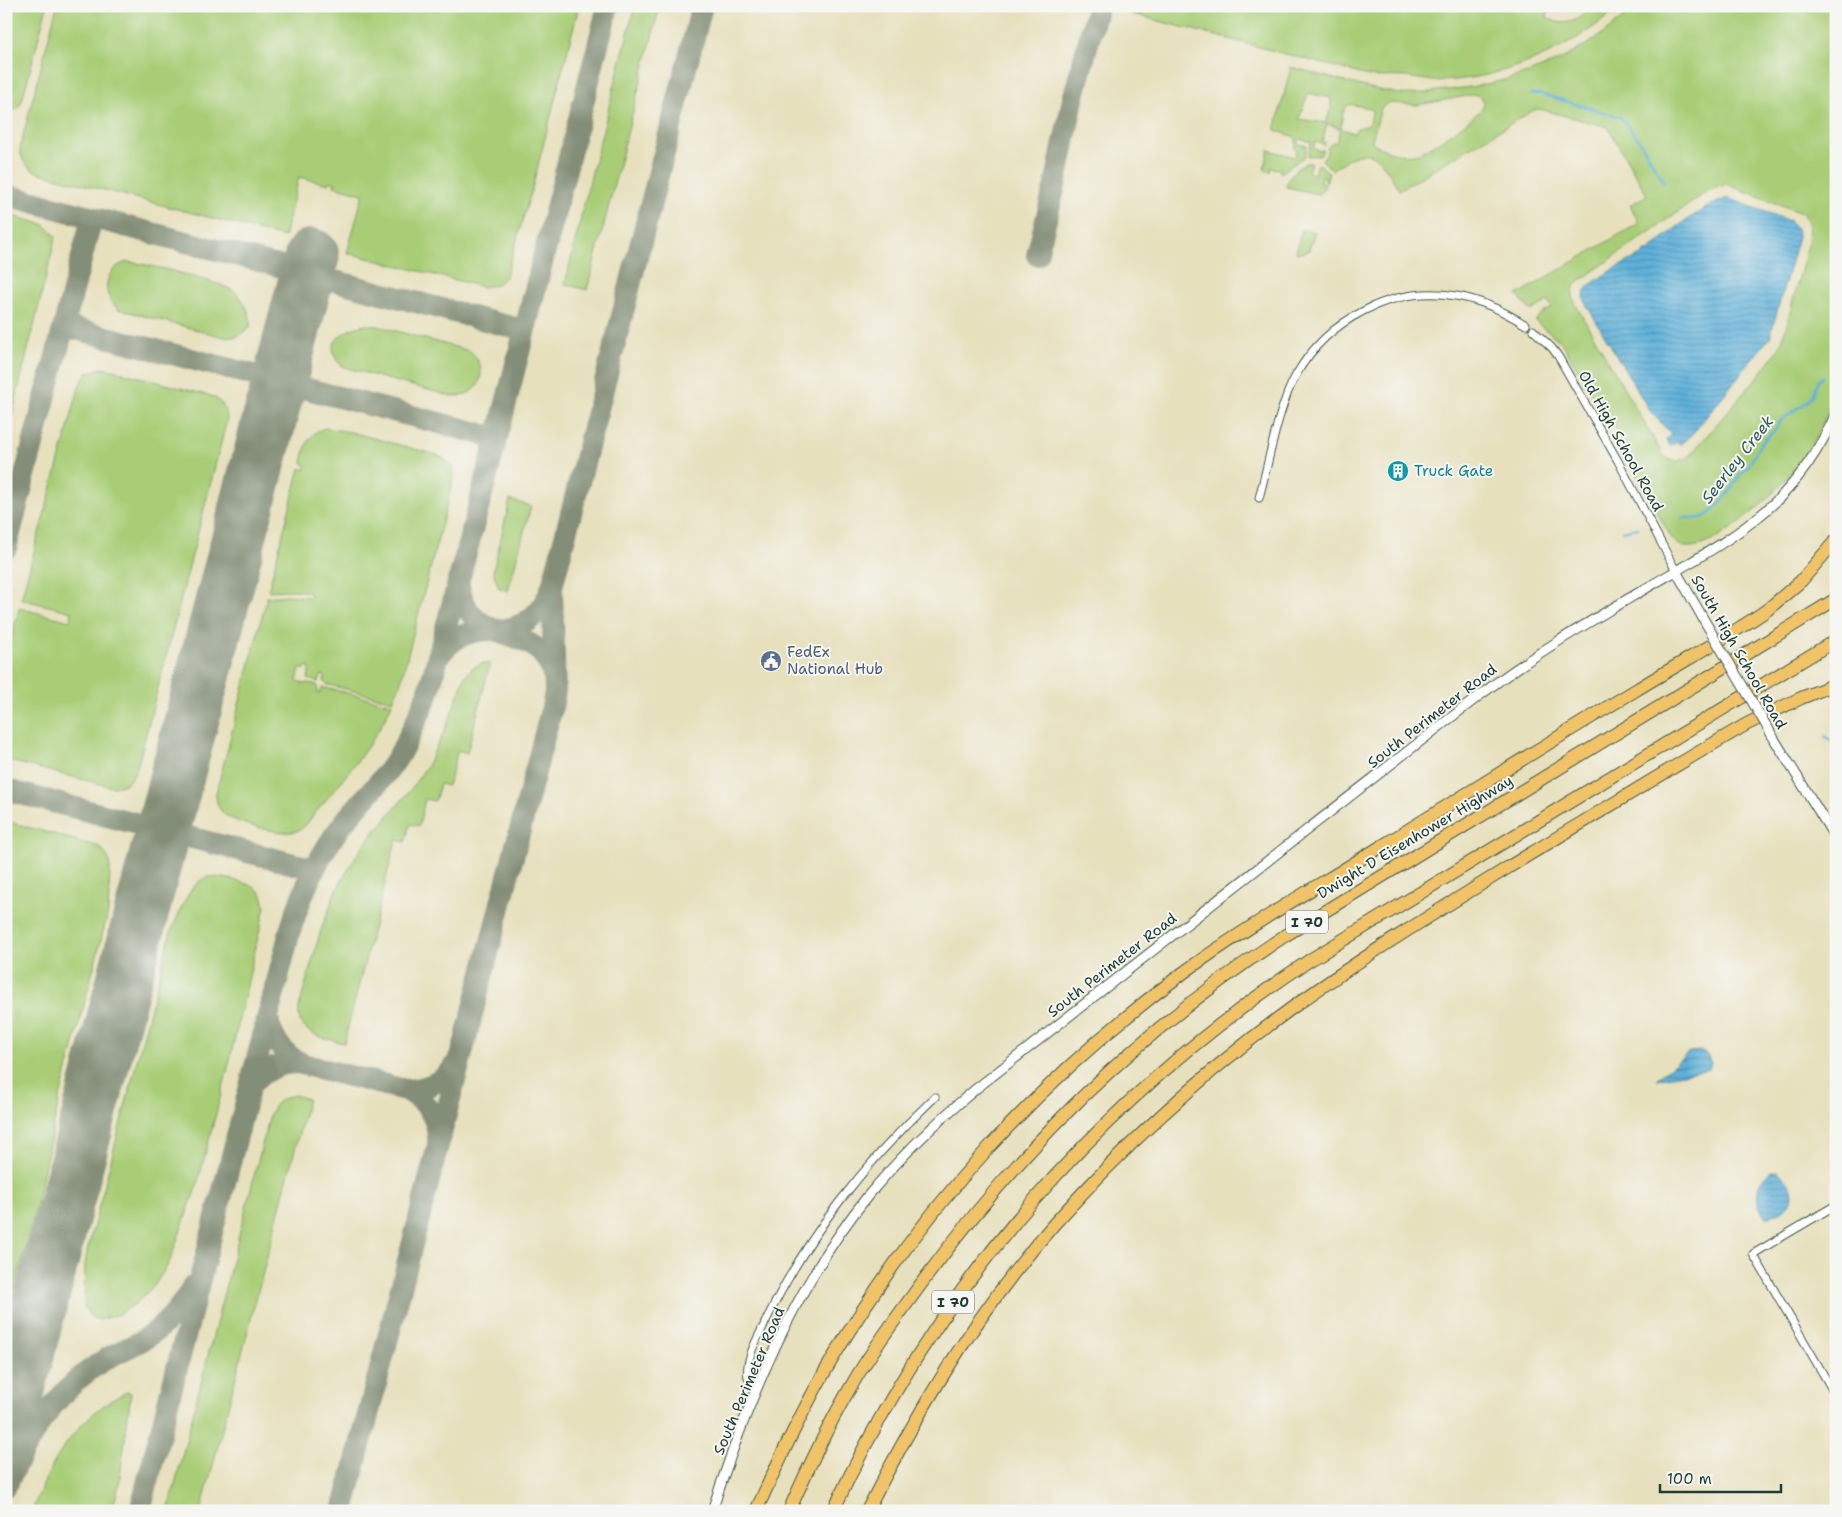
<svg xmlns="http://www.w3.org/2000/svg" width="1842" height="1517" font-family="'Shantell Sans',sans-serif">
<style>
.grass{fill:#a8cd76;stroke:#648555;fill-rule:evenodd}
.water{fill:url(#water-rules);stroke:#3e7686}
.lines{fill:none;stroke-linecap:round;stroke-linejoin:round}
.stream{stroke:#5eb0d9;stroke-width:2.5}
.taxiway{stroke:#838e78;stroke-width:22}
.runway{stroke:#838e78;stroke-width:55}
.minor-casing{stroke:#3d5549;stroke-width:9}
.tertiary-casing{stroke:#3d5549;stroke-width:11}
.motorway-casing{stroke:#3d5549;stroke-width:14}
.minor{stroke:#fff;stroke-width:7}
.tertiary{stroke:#fff;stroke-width:9}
.motorway{stroke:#f1c369;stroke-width:12}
.tertiary-bridge-casing{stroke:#3d5549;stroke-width:11;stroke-linecap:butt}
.tertiary-bridge{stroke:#fff;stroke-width:9}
.labels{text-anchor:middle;stroke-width:4;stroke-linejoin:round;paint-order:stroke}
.shield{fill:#f6f6f2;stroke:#60746d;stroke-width:1}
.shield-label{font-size:14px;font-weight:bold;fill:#1f3d34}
.street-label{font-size:15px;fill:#1f3d34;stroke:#f6f6f2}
.culture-label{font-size:15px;fill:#0d838f;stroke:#f6f6f2;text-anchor:start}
.service-label{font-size:15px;fill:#4e5e75;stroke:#f6f6f2;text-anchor:start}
.water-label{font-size:16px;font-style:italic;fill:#2f5a5d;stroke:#f6f6f2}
</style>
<defs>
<pattern id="water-rules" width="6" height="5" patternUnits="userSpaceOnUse" patternTransform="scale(1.25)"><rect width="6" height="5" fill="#5eb0d9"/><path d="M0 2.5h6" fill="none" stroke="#4d90b1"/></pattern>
</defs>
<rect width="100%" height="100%" fill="#f6f6f2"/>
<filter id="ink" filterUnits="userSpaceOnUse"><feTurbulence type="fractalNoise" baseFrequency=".02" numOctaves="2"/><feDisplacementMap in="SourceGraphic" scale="10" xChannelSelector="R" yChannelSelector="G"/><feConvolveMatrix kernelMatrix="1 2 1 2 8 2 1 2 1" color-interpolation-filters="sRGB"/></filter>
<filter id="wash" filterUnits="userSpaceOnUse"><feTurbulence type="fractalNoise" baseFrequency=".0096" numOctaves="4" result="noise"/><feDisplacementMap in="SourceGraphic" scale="20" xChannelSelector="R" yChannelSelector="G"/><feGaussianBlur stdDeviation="1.12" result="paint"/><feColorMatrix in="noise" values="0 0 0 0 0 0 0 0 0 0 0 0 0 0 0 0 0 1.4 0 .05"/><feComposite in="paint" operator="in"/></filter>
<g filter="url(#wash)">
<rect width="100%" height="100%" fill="#e7e0bd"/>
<path class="grass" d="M6,6H47L22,101C19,108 14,112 6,112Z
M57,6H579L533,185L506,276L497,285L483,287L347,253L363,194L334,186L335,183L329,181L328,184L299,177L284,237L39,173C27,168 21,161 20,148Z
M635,6H660L587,290L565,284L590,180Z
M1135,6H1549L1547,17C1562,28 1580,22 1591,6H1620C1570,51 1500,81 1433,81C1424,80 1415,78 1406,77C1396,76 1386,77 1376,77C1365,76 1353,72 1343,69L1132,14Z
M1636,6H1836V388C1829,412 1819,434 1805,455C1788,482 1720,551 1686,547C1680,547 1675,542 1671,537L1620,446L1622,439C1611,418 1594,401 1583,380L1585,378L1583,375H1581L1561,342L1535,321L1541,314L1552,308L1548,301L1531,311L1517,295L1639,223L1630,205L1647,195L1608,127L1539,109L1534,110L1399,190C1377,153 1372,141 1332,170L1322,160L1327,153V148L1332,142L1336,143L1340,128L1327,124L1322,141L1325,142L1324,145L1315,142L1313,148L1320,151L1322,149L1323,151L1320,155L1308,156L1311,142L1299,139L1298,144L1307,146L1305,156L1281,173L1280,172V169L1271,168L1270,172L1264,169L1269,150L1294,157L1297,152L1295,148L1296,139L1295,137L1275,130L1291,67C1325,76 1360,87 1395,93C1409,96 1423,93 1437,91C1516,84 1577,62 1636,6ZM1308,93L1331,98V108L1326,123L1299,119ZM1473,95H1478L1483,100C1483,104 1483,108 1480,111C1467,122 1430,151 1414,154C1402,157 1388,150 1376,146L1372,140L1381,108L1386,104L1390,103L1418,105ZM1349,104L1370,108L1372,110C1371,125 1370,125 1357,128L1354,133L1343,129L1341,127L1343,112ZM1726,184L1804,214L1809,225L1808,244L1782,342L1776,353L1760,374L1691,454C1682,462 1673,464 1663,455L1582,316C1576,305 1567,293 1578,282L1708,191Z
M1308,162L1311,163L1308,172L1314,174L1317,164L1322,166L1329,173L1326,183L1324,182L1325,177L1322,176L1319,183H1323L1325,186L1322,191L1318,194L1286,187C1289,174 1297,167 1308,162Z
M6,214L45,225L56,236L6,439Z
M1302,229L1315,232L1309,250L1299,254L1296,252Z
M127,262C142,262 219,282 232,290C243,297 252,314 250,327L237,337H224L118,309C100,295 104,268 127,262Z
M366,325L378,326L470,351C492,369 479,400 450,396L343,367C319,346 343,328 366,325Z
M102,368L117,371L211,396C222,401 226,408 227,420L139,761C135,776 129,786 112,787L6,760V662L19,608L70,621L72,612L21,599L80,384L87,373Z
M325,428L351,432L437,455C447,459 453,466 454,477L400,685L393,701L326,684L324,682L325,676L322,675L318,682L308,679L310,667L307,666L305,669H300L297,680L303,684L308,683L317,685L318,693H320L322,688H327L392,704C371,751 336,786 305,826C301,829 297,832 291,832C278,834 234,823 224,814C218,809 216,801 216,793L267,597L287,595L310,597L311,596L308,592L292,590L268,591L300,468L305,470L306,465L302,463C305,447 308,433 325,428Z
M510,500L531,506L508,591L499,588L493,571Z
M483,663L490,664L467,753L458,750L448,786L440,784L435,801L425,799L419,826L410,824L405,842L396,840L344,1043C323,1038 295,1034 299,1007L320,933L335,892L356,856L373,833L408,793L427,766L445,730L465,676L471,669Z
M6,821L100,847L109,859L110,868L108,913L59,1101L35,1210L6,1321Z
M207,877C219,876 252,882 260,892C263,896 264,901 265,907L227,1072L197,1185L169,1263L154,1286L135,1304L119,1314L100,1320L91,1317L84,1307L85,1265L87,1252L171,931C179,915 189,882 207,877Z
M294,1095L308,1099L201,1511H168L270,1114C275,1103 282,1097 294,1095Z
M127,1392L131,1393L119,1485L112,1511H32C51,1461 77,1415 127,1392Z"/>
<path class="water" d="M1728,198L1790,221C1795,226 1798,229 1798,237L1770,337L1695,431L1680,445L1677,442L1670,446L1666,439L1672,435L1649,410L1587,306C1585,301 1583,297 1585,291C1589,281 1634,258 1646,253L1645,251H1648C1668,233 1702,206 1728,198Z
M1700,1051L1707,1055L1711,1063L1709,1069L1656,1079L1689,1052Z
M1771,1171H1778C1800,1190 1796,1211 1766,1217C1752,1203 1756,1183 1771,1171Z"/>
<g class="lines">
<path class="stream" d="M1531,94H1539L1552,97L1620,117L1639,140L1664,182
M1682,518H1700L1706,516L1713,511L1731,490L1738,478L1749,465L1761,443L1775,430L1781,420L1807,402L1812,396L1818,380L1822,377
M1622,531L1638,528
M1825,736L1836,745"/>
<path class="taxiway" d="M6,195L523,330
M1037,255L1056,181L1073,99L1098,6
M64,326L497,438
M6,548L92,218
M458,580C469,655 536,615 553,675
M438,657C448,643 462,633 479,631C488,629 497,631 506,629C529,626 544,609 551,588
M6,790L313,869
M268,1015C269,1036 283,1055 303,1064
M251,1084C265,1070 278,1063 298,1063L405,1090C426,1099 439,1119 438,1142
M405,1090C428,1089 448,1080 459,1059
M6,1486C26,1441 52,1396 94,1367C108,1356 125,1350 141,1341C163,1328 181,1308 193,1286
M140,1511L290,931C302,892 317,857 342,825C359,803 380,784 396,760C409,739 418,717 428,694L497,438L608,6
M343,1511L553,703L555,691L552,587L702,6"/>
<path class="runway" d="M6,1435L312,256"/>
</g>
</g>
<g filter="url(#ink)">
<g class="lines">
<g class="minor-casing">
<path id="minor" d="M1533,330L1552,348L1558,356L1618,461L1676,571
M1259,498C1269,462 1278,407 1296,375C1327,320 1393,285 1456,296C1482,300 1504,311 1526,325
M1836,1205L1753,1254L1836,1396
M760,1383L748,1378C745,1360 756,1341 764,1325C806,1236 864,1164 935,1097"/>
</g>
<g class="tertiary-casing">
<path id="tertiary" d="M1676,571L1708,627
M1776,742L1836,839
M712,1511C748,1400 793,1289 867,1197C900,1157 937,1121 977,1088C1087,1002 1198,916 1308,829C1366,784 1424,738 1483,693C1535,653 1593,620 1650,586C1734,537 1795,507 1836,413"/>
</g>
<g class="motorway-casing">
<path id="motorway" d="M756,1511C780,1458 804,1406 834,1356C923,1206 1043,1076 1183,973C1246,927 1315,888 1382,846C1467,794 1551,741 1636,690C1680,663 1725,639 1767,610L1801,581L1836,540
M789,1511C808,1468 829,1423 853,1383C873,1348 898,1316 921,1284C1026,1141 1138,1032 1286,935L1836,599
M833,1511C938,1283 1101,1098 1310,960L1836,640
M867,1511C919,1408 979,1309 1055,1223C1126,1144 1206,1071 1292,1008C1368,953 1449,904 1530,854C1602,811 1674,766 1747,724L1801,698L1836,684"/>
</g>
<use href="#minor" class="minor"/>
<use href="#tertiary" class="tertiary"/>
<use href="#motorway" class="motorway"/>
<g class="tertiary-bridge-casing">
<path id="tertiary-bridge" d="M1708,627L1776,742"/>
</g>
<use href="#tertiary-bridge" class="tertiary-bridge"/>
</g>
</g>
<defs>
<g id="building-disc" transform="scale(1.125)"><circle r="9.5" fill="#0f9aa8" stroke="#f6f6f2"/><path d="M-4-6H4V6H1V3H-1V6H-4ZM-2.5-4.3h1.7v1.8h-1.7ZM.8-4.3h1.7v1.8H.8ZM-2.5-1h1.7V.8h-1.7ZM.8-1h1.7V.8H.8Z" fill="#fff"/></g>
<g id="civic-disc" transform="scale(1.125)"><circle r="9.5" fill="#5c6f8a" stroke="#f6f6f2"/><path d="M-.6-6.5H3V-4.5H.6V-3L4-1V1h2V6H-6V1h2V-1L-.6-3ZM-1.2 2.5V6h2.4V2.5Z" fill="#fff"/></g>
</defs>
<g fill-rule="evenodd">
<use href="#building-disc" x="1398" y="471"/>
<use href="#civic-disc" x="771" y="661"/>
</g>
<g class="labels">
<g class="shield">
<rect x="1286" y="910.5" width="42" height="23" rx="4"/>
<rect x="932" y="1290.5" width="42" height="23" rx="4"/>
</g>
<g class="shield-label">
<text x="1307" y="927">I 70</text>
<text x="953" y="1307">I 70</text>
</g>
<g class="street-label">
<text transform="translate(1621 441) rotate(61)" y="5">Old High School Road</text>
<text transform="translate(1739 652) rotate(60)" y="5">South High School Road</text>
<text transform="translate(1432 716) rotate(-38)" y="5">South Perimeter Road</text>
<text transform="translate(1415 837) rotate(-31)" y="5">Dwight D Eisenhower Highway</text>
<text transform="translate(1112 965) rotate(-38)" y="5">South Perimeter Road</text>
<text transform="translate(749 1381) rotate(-67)" y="5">South Perimeter Road</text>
</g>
<g class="culture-label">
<text x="1414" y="476">Truck Gate</text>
</g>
<g class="service-label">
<text x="787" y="657">FedEx<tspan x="787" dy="17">National Hub</tspan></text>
</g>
<g class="water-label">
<text transform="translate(1737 459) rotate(-52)" y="6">Seerley Creek</text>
</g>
</g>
<rect width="1842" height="1517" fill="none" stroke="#f6f6f2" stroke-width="25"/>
<path d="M1660 1484v8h121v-8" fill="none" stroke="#1f3d34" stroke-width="2.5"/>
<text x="1667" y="1484" font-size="15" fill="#1f3d34" stroke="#f6f6f2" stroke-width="4" paint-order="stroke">100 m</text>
</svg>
